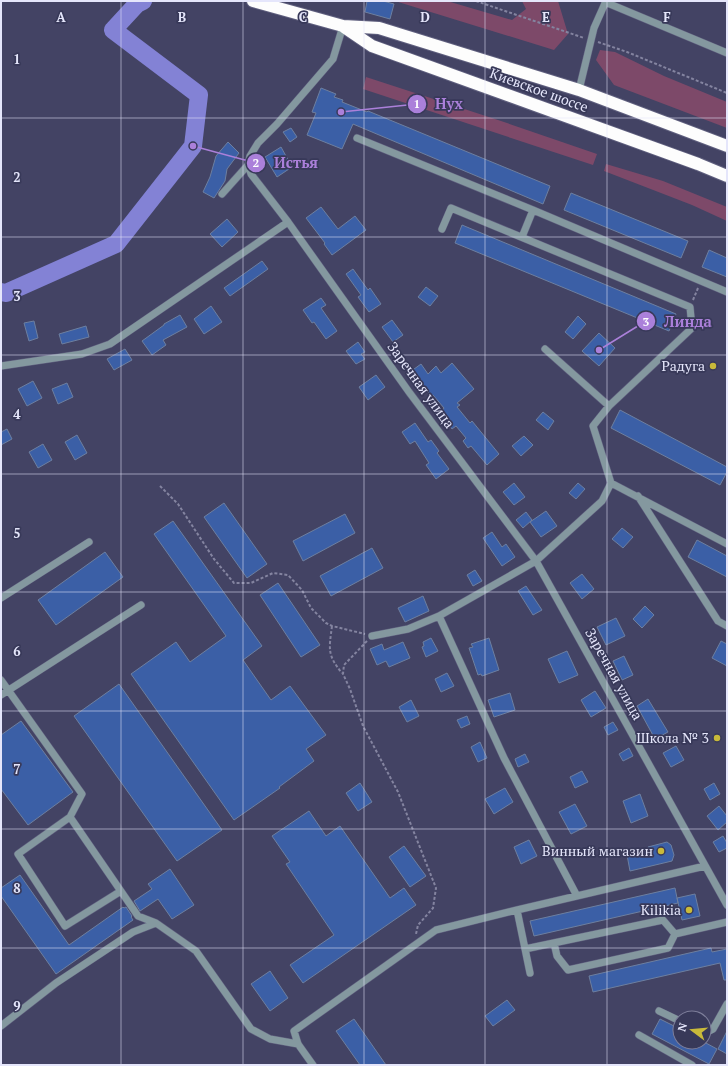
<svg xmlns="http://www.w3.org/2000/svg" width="728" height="1066" font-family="'PT Serif',serif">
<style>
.green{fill:#7d4969}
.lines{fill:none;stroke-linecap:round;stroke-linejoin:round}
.river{stroke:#8382d5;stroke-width:18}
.building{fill:#3b5fa6;stroke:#6d7fa0}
.minor-casing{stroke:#60607f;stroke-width:8}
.highway-casing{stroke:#60607f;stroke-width:14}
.path{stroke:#8484a0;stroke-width:2;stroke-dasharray:3 2;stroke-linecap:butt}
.minor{stroke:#84989f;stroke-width:7}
.highway{stroke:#fdfdfd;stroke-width:12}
.grid{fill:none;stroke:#e5e6fb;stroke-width:1;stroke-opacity:0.55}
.poi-dot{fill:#c9ba3a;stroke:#383959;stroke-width:1.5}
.labels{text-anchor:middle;stroke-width:3.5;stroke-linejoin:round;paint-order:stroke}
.street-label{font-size:14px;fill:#e5e6fb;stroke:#383959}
.poi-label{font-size:14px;fill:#e5e6fb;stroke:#383959;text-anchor:end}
.grid-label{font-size:13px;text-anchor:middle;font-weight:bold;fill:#e5e6fb;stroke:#383959;stroke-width:3.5;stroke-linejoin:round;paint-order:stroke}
.leader{fill:none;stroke:#ab80da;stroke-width:1.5}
.callout-dot{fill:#ab80da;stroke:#383959;stroke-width:1.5}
.mark-label{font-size:12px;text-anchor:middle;font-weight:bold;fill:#fff}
.callout-label{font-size:15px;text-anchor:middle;font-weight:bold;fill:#ab80da;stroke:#383959;stroke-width:3.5;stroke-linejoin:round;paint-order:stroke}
</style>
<rect width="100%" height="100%" fill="#434364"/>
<path class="green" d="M395,1H447L512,20L526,9L522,1H558L568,34L554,50Z
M600,50L615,52L664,76L727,102V128L614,85L596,60Z
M366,77L498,120L597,154L593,165L363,89Z
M606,164L663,181L727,207V221L692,205L604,171Z"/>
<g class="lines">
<path class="river" d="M1,292L6,293L116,244L193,146L199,95L113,30L137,4L143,1"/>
</g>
<path class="building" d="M367,1H383L394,4L390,19L365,12Z
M321,88L336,94L334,97L343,100L342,102L367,112L368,111L550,186L543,204L353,124L342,149L307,135L316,113L312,112Z
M291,128L297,137L290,142L283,132Z
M228,142L239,153L227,169L225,181L214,198L203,192L210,177L216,156Z
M281,147L292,167L277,177L265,157Z
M571,193L688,241L681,258L564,210Z
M321,207L338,229L355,216L366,230L332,255L324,244L325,243L306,218Z
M227,219L238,232L222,247L210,234Z
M462,225L676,314L669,331L455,243Z
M709,250L727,258V277L702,267Z
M262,261L268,269L230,296L224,288Z
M353,269L368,290L370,288L381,304L369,312L358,297L361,295L346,274Z
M426,287L438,296L430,306L418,297Z
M321,298L326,305L321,308L337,331L326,339L314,322L312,323L303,310Z
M211,306L222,322L204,334L194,319Z
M180,315L187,327L163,340L166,345L152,355L142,341L164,325V324Z
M578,316L586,324L573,339L565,332Z
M392,320L403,335L393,342L382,327Z
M34,321L38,338L29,341L24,323Z
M86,326L89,337L62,344L59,334Z
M599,333L615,348L599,366L582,351Z
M358,342L365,352L361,354L365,359L356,364L346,351Z
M125,349L132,360L114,370L107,359Z
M452,363L474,389L457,403L460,405L457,407L470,423L472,421L499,454L487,465L471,446L468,448L463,441L466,438L456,426L452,429L444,418L446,416L442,411L444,408L433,395L431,396L417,377L415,379L410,372L421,364L428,374L436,366L441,373Z
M376,375L385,387L368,400L359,387Z
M33,381L42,398L27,406L18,389Z
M67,383L73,397L58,404L52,389Z
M620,410L727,467V472L720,485L611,428Z
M543,412L554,421L548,430L536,420Z
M415,423L428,442L431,440L439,451L437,453L449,469L436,479L426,465L429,463L415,441L410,444L402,432Z
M7,429L12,439L1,445V432Z
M77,435L87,453L75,460L65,442Z
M524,436L533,445L521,456L512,446Z
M43,444L52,460L38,468L29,452Z
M514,483L525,497L514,505L503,492Z
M578,483L585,489L576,499L569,493Z
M224,503L267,564L247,578L204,517Z
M546,511L557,526L541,537L530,522Z
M526,512L532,520L523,528L516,520Z
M345,514L355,533L303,561L293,541Z
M173,521L262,646L243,660L271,700L290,686L326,735L306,749L314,761L279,787L280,788L234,820L131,674L176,642L190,662L226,636L154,534Z
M622,528L633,537L623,548L612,539Z
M492,532L502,547L506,544L515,557L502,566L483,538Z
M697,540L727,556V577L688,557Z
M372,548L383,568L331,596L320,576Z
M105,552L123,577L56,625L38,600Z
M475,570L482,581L473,586L467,575Z
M582,574L594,589L582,599L570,583Z
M278,583L320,645L301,657L260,595Z
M526,586L542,610L533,615L518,591Z
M423,596L429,611L405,622L398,608Z
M645,606L654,615L642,628L633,619Z
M616,618L625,636L606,645L597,627Z
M431,638L438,651L426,657L422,647L424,646L423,642Z
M489,638L499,670L482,676L481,674L478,675L469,648L473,647L471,644Z
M721,641L727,644V666L712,658Z
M403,642L410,658L389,667L386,661L377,665L370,649L382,644L384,650Z
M567,651L578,675L559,683L548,659Z
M624,656L633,675L622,680L613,661Z
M447,673L454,686L441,692L435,679Z
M119,684L222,830L177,861L74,716Z
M595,691L606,708L591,717L581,700Z
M510,693L515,710L494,717L488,700Z
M648,699L668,732L655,739L637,706Z
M411,700L419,716L407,722L399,707Z
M467,716L470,724L461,728L457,720Z
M21,721L73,792L28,825L1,789V735Z
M613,722L618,730L608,735L604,727Z
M480,742L487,758L478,762L471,747Z
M676,746L684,760L671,767L663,753Z
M629,748L633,756L623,761L619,754Z
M525,754L529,762L518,767L515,759Z
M582,771L588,782L575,788L570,777Z
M360,783L372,802L358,811L346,793Z
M714,783L720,794L710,800L704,789Z
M505,788L513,802L494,814L485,799Z
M640,794L648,816L631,823L623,801Z
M575,804L587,826L571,834L559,812Z
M719,806L727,816V822L718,830L707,816Z
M309,811L326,836L340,826L390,898L404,888L416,905L303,983L290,965L334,935L286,864L290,862L272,836Z
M723,836L727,843V848L719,852L713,842Z
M529,840L537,856L521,864L514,847Z
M667,842L671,845L674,855L672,861L630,871L627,855L649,850L648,847Z
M404,846L426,876L410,887L389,857Z
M170,869L194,905L172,919L158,899L140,911L134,901L152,889L148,884Z
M20,875L69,945L123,907L124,908L126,907L132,916L131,917L133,920L56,974L1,896V888Z
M675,888L678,903L534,936L530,921Z
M695,894L700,916L682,920L677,898Z
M711,948L712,952L727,949V980H724L720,963L593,992L589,976Z
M270,971L288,998L270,1011L251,984Z
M507,1000L515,1010L493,1026L485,1016Z
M354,1019L386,1065H360L336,1031Z
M660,1019L680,1029V1042H704L717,1049L709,1064L652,1034Z
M727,1031V1054L718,1049Z"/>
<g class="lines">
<g class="minor-casing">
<path id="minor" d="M605,2L727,53
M343,26L333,59L277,124L258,143L250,156L248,165L251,174L288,222L409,392L536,561L727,905
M579,90L594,28L606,1
M357,138L533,210L727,292
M222,194L248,165
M522,237L533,210
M545,349L609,406
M1,366L82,354L110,344L288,222
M611,483L727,544
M638,496L718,621L727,626
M1,598L89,542
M439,616L504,758L577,896
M372,636L408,629L439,616L536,561L602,501L611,483L593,426L609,406L692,328L690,307L451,208L442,229
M1,680L82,794L70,817L138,916L156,923
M1,695L141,605
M70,817L18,854L65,926L121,891
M554,943L557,956L568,970L668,948L675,934
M525,949L663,920L675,934L727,922
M530,973L517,910L705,866
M659,1011L680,1021
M1,1026L56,983L133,932L156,923L196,951L251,1029L270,1039L298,1044
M704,1031L707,1032L713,1029L727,1004
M639,1035L692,1065
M313,1065L298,1044L294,1031L436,930L517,910"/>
</g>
<g class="highway-casing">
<path id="highway" d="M253,1L343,26L379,28L579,90L727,146
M344,27L372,46L698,164L727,176"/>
</g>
<path class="path" d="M476,1L584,38
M598,42L627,52L727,93
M693,300L698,288
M160,486L178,504L214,559L234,583H251L273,573L288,575L302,590L311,608L326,623L332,626L365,634
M332,626C329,649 327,655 342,673
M367,641L344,665L343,674L350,689L363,726L398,792L436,888L433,908L418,925L416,934"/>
<use href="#minor" class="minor"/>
<use href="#highway" class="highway"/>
</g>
<path class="grid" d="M121,1V1065M243,1V1065M364,1V1065M485,1V1065M607,1V1065M1,118H727M1,237H727M1,355H727M1,474H727M1,592H727M1,711H727M1,829H727M1,948H727"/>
<g class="poi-dot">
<circle cx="713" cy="366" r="4"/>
<circle cx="717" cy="738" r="4"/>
<circle cx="661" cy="851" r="4"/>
<circle cx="689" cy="910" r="4"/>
</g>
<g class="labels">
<g class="street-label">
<text transform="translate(539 90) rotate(20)" y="5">Киевское шоссе</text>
<text transform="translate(421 385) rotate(54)" y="5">Заречная улица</text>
<text transform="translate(614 674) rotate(61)" y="5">Заречная улица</text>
</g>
<g class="poi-label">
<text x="705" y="371">Радуга</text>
<text x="709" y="743">Школа № 3</text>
<text x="653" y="856">Винный магазин</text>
<text x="681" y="915">Kilikia</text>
</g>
</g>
<g class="grid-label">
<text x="61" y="22">A</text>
<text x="182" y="22">B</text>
<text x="303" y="22">C</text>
<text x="425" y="22">D</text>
<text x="546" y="22">E</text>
<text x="667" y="22">F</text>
<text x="17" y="64">1</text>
<text x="17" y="182">2</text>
<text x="17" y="301">3</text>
<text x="17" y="419">4</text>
<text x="17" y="538">5</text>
<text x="17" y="656">6</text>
<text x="17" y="774">7</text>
<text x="17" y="893">8</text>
<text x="17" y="1011">9</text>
</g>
<path class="leader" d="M341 112L417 104M193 146L256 163M599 350L646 321"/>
<g class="callout-dot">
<circle cx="341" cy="112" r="4"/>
<circle cx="193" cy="146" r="4"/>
<circle cx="599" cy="350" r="4"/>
<circle cx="417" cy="104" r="10"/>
<circle cx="256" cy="163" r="10"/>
<circle cx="646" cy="321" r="10"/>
</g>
<g class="mark-label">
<text x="417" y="108">1</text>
<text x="256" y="167">2</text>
<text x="646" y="326">3</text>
</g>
<g class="callout-label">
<text x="449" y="109">Нух</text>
<text x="296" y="168">Истья</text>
<text x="688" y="327">Линда</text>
</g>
<rect width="728" height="1066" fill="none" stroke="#e5e6fb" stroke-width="4"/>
<g transform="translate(692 1030) rotate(286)"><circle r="19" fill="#383959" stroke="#7d7e9a"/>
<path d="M0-3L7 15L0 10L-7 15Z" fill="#c9ba3a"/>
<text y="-6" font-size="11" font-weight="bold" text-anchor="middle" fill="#e5e6fb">N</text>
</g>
</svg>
